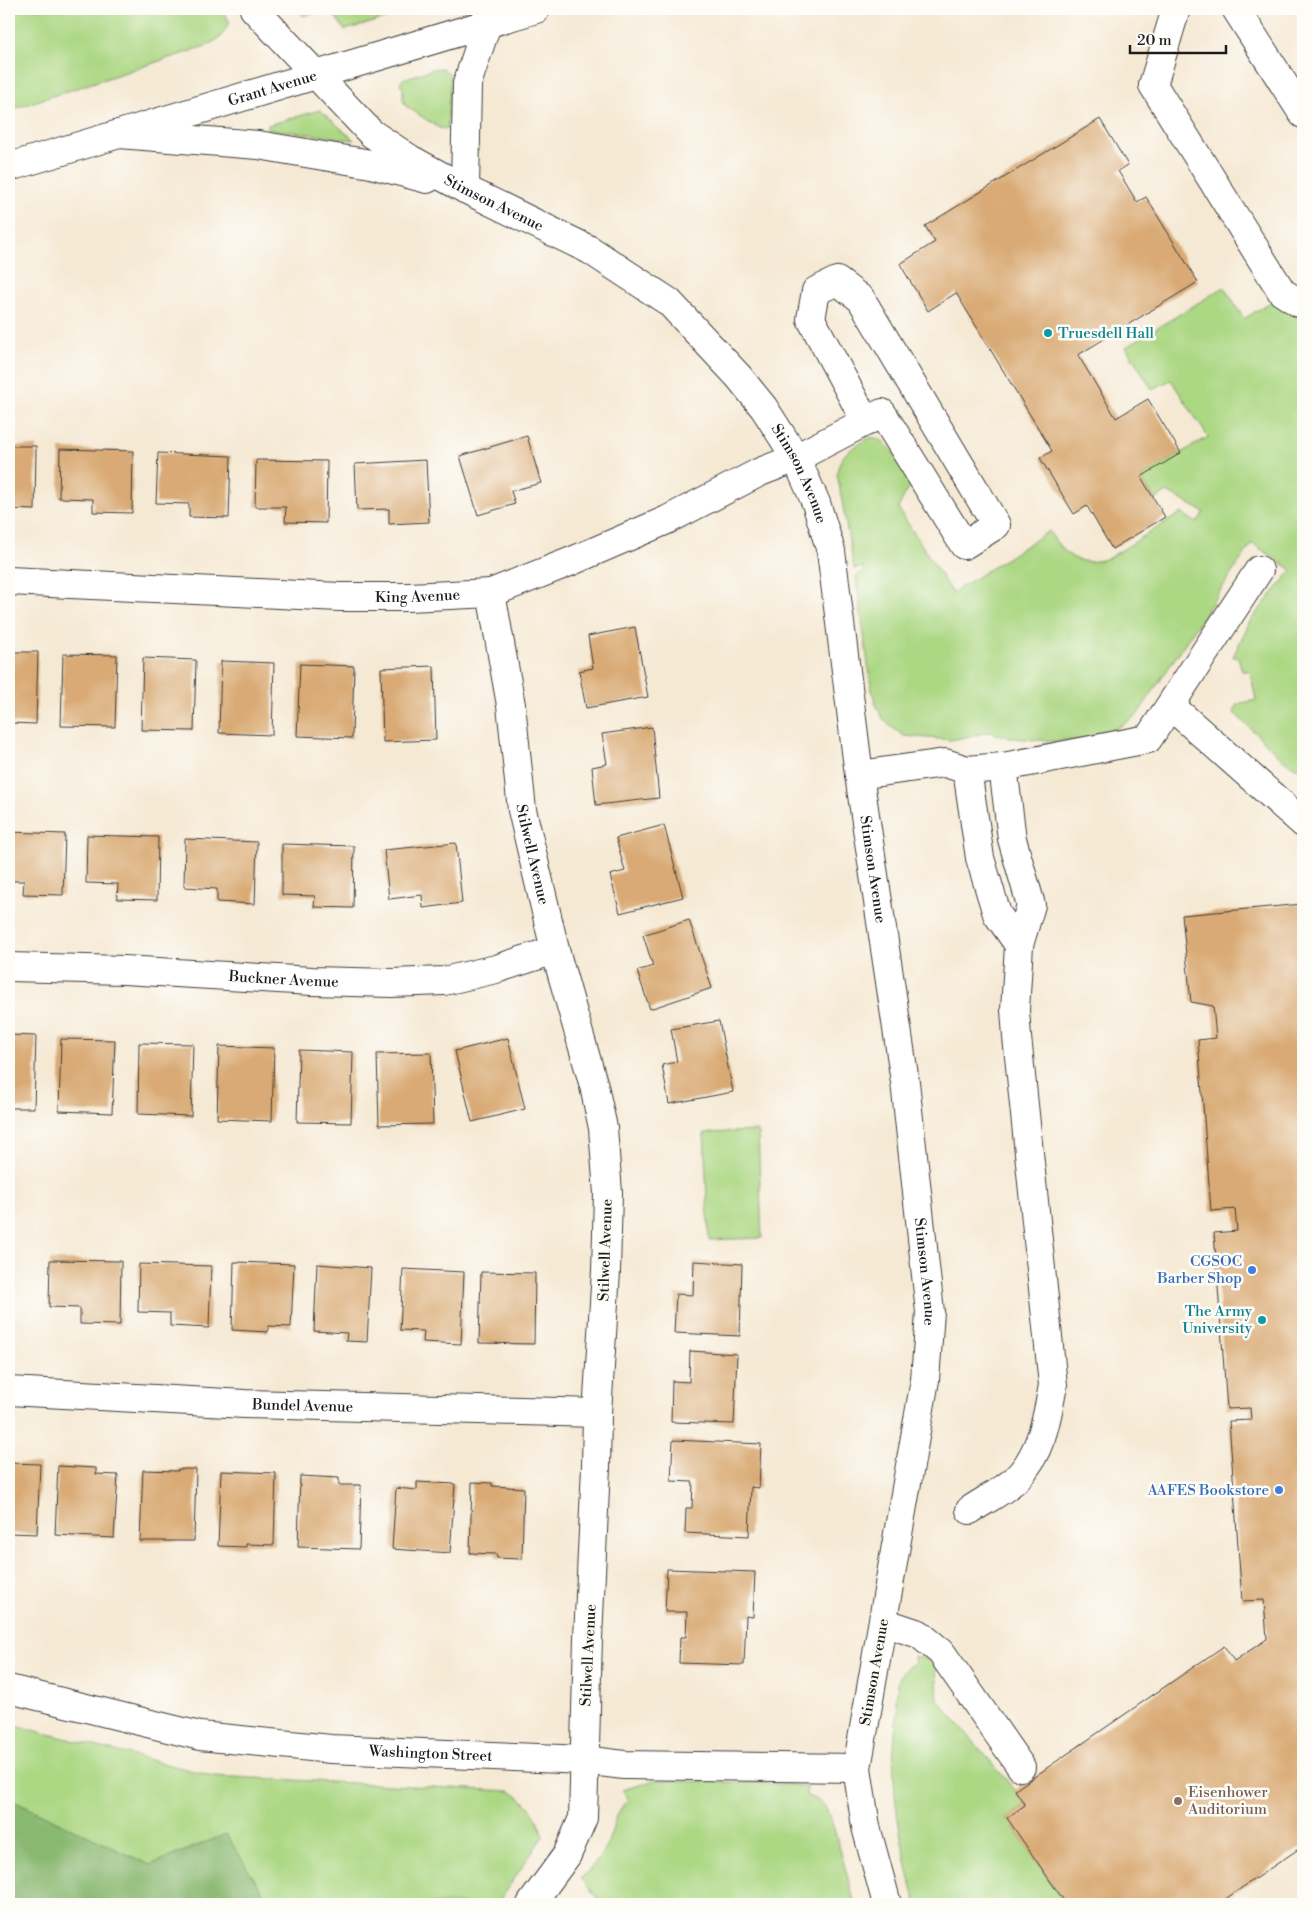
<svg xmlns="http://www.w3.org/2000/svg" width="1312" height="1913" font-family="'Libre Bodoni',serif">
<style>
.green{fill:#acd783;stroke:#647a50}
.forest{fill:#89b871;stroke:#526a46}
.building{fill:#d9aa74}
.lines{fill:none;stroke-linecap:round;stroke-linejoin:round}
.minor-casing{stroke:#3d3b38;stroke-width:30}
.major-casing{stroke:#3d3b38;stroke-width:30}
.minor{stroke:#fff;stroke-width:28}
.major{stroke:#fff;stroke-width:28}
.culture-dot{fill:#0f9aa8;stroke:#fdfcf7;stroke-width:2}
.shop-dot{fill:#3f7fe0;stroke:#fdfcf7;stroke-width:2}
.education-dot{fill:#8d6e63;stroke:#fdfcf7;stroke-width:2}
.labels{text-anchor:middle;stroke-width:5;stroke-linejoin:round;paint-order:stroke}
.street-label{font-size:15px;fill:#1c1c1c;stroke:#fdfcf7}
.culture-label{font-size:15px;fill:#0d838f;stroke:#fdfcf7;text-anchor:start}
.shop-label{font-size:15px;fill:#366cbe;stroke:#fdfcf7;text-anchor:end}
.education-label{font-size:15px;fill:#785e54;stroke:#fdfcf7;text-anchor:start}
</style>
<rect width="100%" height="100%" fill="#fdfcf7"/>
<filter id="ink" filterUnits="userSpaceOnUse"><feTurbulence type="fractalNoise" baseFrequency=".02" numOctaves="2"/><feDisplacementMap in="SourceGraphic" scale="10" xChannelSelector="R" yChannelSelector="G"/><feConvolveMatrix kernelMatrix="1 2 1 2 8 2 1 2 1" color-interpolation-filters="sRGB"/></filter>
<filter id="wash" filterUnits="userSpaceOnUse"><feTurbulence type="fractalNoise" baseFrequency=".0096" numOctaves="4" result="noise"/><feDisplacementMap in="SourceGraphic" scale="20" xChannelSelector="R" yChannelSelector="G"/><feGaussianBlur stdDeviation="1.12" result="paint"/><feColorMatrix in="noise" values="0 0 0 0 0 0 0 0 0 0 0 0 0 0 0 0 0 1.4 0 .05"/><feComposite in="paint" operator="in"/></filter>
<g filter="url(#wash)">
<rect width="100%" height="100%" fill="#f5e9d4"/>
<path class="green" d="M9,9H221L230,22L220,38L206,46L9,110Z
M296,9H418L345,30L330,10L303,16Z
M436,68H442L451,75L447,129L439,128L406,106L403,100V88L400,84L403,79Z
M320,110L354,140L268,129V125Z
M1224,287L1244,319L1272,301L1303,312V771L1285,761L1234,713L1237,704L1256,700L1250,671H1242L1238,657H1233L1250,621L1292,570L1252,543L1137,715L1116,729L1081,740L1051,741L1010,738L989,732L951,740L904,736L890,726L882,717L876,705L871,686L856,577L863,571V567L854,569L837,473C839,460 844,453 856,446C860,443 865,439 870,438C888,434 903,469 911,482L898,508L952,593L1049,531C1065,556 1078,568 1109,558L1181,513L1197,523L1204,512L1167,492L1155,500L1141,477L1208,437L1171,380L1152,389L1126,347Z
M758,1131L762,1238L709,1240L704,1133Z
M914,1656L927,1659L936,1666L938,1700L1015,1790L1025,1805L1007,1818L1066,1904H917C911,1888 908,1872 905,1856C894,1807 889,1755 899,1706L896,1704C897,1690 897,1667 915,1664Z
M9,1724L213,1776L510,1791C532,1805 535,1812 543,1836L497,1904H9Z
M655,1780L788,1784L807,1787L806,1795C812,1798 819,1800 823,1804C833,1814 849,1886 855,1904H603L581,1879C588,1870 598,1862 603,1852C615,1832 611,1818 628,1799L623,1790Z"/>
<path class="forest" d="M9,1799L150,1865L226,1834L270,1904H9Z"/>
<g id="blocks">
<path class="building" d="M1100,119L1128,165L1118,171L1137,202L1146,197L1198,282L1078,355L1116,418L1148,399L1181,453L1141,477L1165,517L1112,549L1087,506L1074,514L1040,458L1052,451L956,293L928,311L900,264L935,242L925,226Z
M527,436L541,483L511,491L515,504L478,515L460,456Z
M9,446H36L35,510L9,509Z
M60,449L133,451L132,513L93,512V499L59,498Z
M158,453L231,456L229,518L189,517V504L156,503Z
M256,460L327,461L326,523L285,522L286,507H255Z
M426,460L429,522L389,524V509L357,510L355,464Z
M635,627L648,697L586,708L579,671L593,668L588,636Z
M9,652H38L36,724L9,723Z
M63,654L117,655L115,727L61,726Z
M143,658L196,660L194,731L141,730Z
M221,661L274,663L272,735L219,733Z
M300,664L354,666L352,738L297,736Z
M434,666L436,740L383,742L381,668Z
M652,727L659,798L596,805L592,767L607,764L602,734Z
M664,825L683,897L620,913L610,875L625,871L616,838Z
M9,832L65,834L63,895L23,894L24,881H9Z
M87,835L158,837L157,900L117,899L118,884L86,883Z
M185,839L257,842L255,904L217,902V889L184,887Z
M456,843L462,903L423,908L422,895L389,899L384,850Z
M282,844L354,846L353,908L314,907L315,896L282,895Z
M1303,904V1846L1218,1904H1066L1007,1818L1025,1805L1015,1790L1224,1646L1234,1661L1267,1639L1264,1600L1242,1601L1229,1421L1251,1420L1250,1408L1227,1409L1214,1233L1237,1231L1235,1209L1211,1211L1198,1040L1216,1038L1213,1006L1191,1002L1182,915Z
M689,920L712,988L650,1009L637,971L653,966L643,935Z
M719,1021L733,1092L669,1104L662,1065L677,1062L671,1029Z
M9,1035L36,1036L34,1108H9Z
M508,1038L525,1109L472,1122L455,1051Z
M61,1039L115,1040L112,1113L59,1111Z
M139,1043L193,1044L191,1116L138,1114Z
M219,1046L274,1048L272,1121L217,1119Z
M299,1050L353,1052L351,1123L297,1122Z
M431,1053L433,1124L379,1125L377,1054Z
M9,1239H11L10,1254H9Z
M50,1260L121,1261L120,1325L80,1324V1308L49,1307Z
M694,1261L742,1264L740,1336L674,1333L676,1294L693,1295Z
M234,1262L294,1264L291,1327L268,1326V1332L232,1330Z
M139,1264L211,1266L209,1328L170,1326V1313L138,1312Z
M317,1264L371,1268L367,1342L346,1341L347,1333L314,1331Z
M403,1269L464,1272L461,1344L423,1342L424,1331L400,1330Z
M481,1272L535,1273L534,1344L479,1343Z
M690,1351L737,1354L734,1424L671,1422L672,1381L689,1382Z
M673,1440L761,1444L759,1488L751,1487L749,1536L685,1533L686,1508H692L693,1482L671,1481Z
M9,1463L40,1464L37,1534L9,1533Z
M58,1466L96,1468V1474L118,1475L114,1538L55,1535Z
M178,1469H196L194,1541H140L143,1470L178,1471Z
M221,1471L276,1473L274,1545L246,1544V1547L218,1546Z
M300,1476L339,1478V1485H361L359,1549L298,1547Z
M417,1482L455,1484L450,1553L392,1549L396,1488L417,1490Z
M472,1482L492,1483V1486L524,1488L522,1559L497,1558L496,1554L470,1553Z
M667,1569L755,1572L753,1617L746,1616L744,1665L679,1663L680,1637H686L687,1612H665Z"/>
</g>
</g>
<g filter="url(#ink)">
<use href="#blocks" fill-opacity="0" stroke="#3d3b38" stroke-width="1"/>
<g class="lines">
<g class="minor-casing">
<g id="minor">
<path id="s1" d="M254,9L371,133L410,159L465,189L590,250L669,302L739,377L764,408L796,458L816,503L831,551L859,775L905,1082L930,1312L925,1380L857,1768L866,1827L887,1904"/>
<path d="M1176,9L1153,85L1282,292L1299,303L1303,304"/>
<path d="M1236,9L1303,114"/>
<path d="M119,134L258,145L371,164L427,179"/>
<path d="M465,189L467,84L487,24"/>
<path id="s2" d="M9,581L340,597H409L491,593L572,561L667,520L760,472L796,458L882,413L964,545L996,525L861,299L837,281L816,291L811,319L866,422"/>
<path id="s3" d="M491,593L511,705L522,810L555,950L594,1086L603,1128L608,1193L606,1271L597,1413L596,1467L588,1638L583,1818L567,1855L531,1904"/>
<path d="M1171,706L1303,823"/>
<path d="M967,770L980,858L997,914L1019,945L1031,905L1012,839L1003,767"/>
<path d="M859,775L945,763L967,770L1003,767L1148,739L1259,570"/>
<path id="s4" d="M9,967L124,970L312,981L392,983L444,981L496,969L555,950"/>
<path id="s5" d="M9,1391L245,1404L597,1413"/>
<path d="M970,1510C985,1500 1003,1491 1016,1479C1041,1454 1047,1419 1053,1385L1017,1037L1015,1010L1019,945"/>
<path d="M883,1622L919,1634L941,1652L1021,1767"/>
<path id="s6" d="M9,1689L200,1736L331,1749L584,1760L624,1765L857,1768"/>
</g>
</g>
<g class="major-casing">
<g id="major">
<path id="s7" d="M9,167L536,9"/>
</g>
</g>
<use href="#minor" class="minor"/>
<use href="#major" class="major"/>
</g>
</g>
<g class="culture-dot">
<circle cx="1048" cy="333" r="5"/>
<circle cx="1262" cy="1320" r="5"/>
</g>
<g class="shop-dot">
<circle cx="1252" cy="1270" r="5"/>
<circle cx="1279" cy="1490" r="5"/>
</g>
<circle class="education-dot" cx="1178" cy="1801" r="5"/>
<g class="labels">
<g class="street-label">
<text dy="5" stroke="none"><textPath href="#s7" startOffset="275">Grant Avenue</textPath></text>
<text dy="5" stroke="none"><textPath href="#s1" startOffset="312">Stimson Avenue</textPath></text>
<text dy="5" stroke="none"><textPath href="#s1" startOffset="731">Stimson Avenue</textPath></text>
<text dy="5" stroke="none"><textPath href="#s2" startOffset="409">King Avenue</textPath></text>
<text dy="5" stroke="none"><textPath href="#s3" startOffset="265">Stilwell Avenue</textPath></text>
<text dy="5" stroke="none"><textPath href="#s1" startOffset="1136">Stimson Avenue</textPath></text>
<text dy="5" stroke="none"><textPath href="#s4" startOffset="275">Buckner Avenue</textPath></text>
<text transform="translate(605 1250) rotate(-88)" y="5">Stilwell Avenue</text>
<text dy="5" stroke="none"><textPath href="#s1" startOffset="1542">Stimson Avenue</textPath></text>
<text dy="5" stroke="none"><textPath href="#s5" startOffset="294">Bundel Avenue</textPath></text>
<text transform="translate(588 1655) rotate(-87)" y="5">Stilwell Avenue</text>
<text transform="translate(874 1672) rotate(-80)" y="5">Stimson Avenue</text>
<text dy="5" stroke="none"><textPath href="#s6" startOffset="428">Washington Street</textPath></text>
</g>
<g class="culture-label">
<text x="1058" y="338">Truesdell Hall</text>
<text x="1252" y="1316" text-anchor="end">The Army<tspan x="1252" dy="17">University</tspan></text>
</g>
<g class="shop-label">
<text x="1242" y="1266">CGSOC<tspan x="1242" dy="17">Barber Shop</tspan></text>
<text x="1269" y="1495">AAFES Bookstore</text>
</g>
<g class="education-label">
<text x="1188" y="1797">Eisenhower<tspan x="1188" dy="17">Auditorium</tspan></text>
</g>
</g>
<rect width="1312" height="1913" fill="none" stroke="#fdfcf7" stroke-width="30"/>
<path d="M1130 45v8h96v-8" fill="none" stroke="#1c1c1c" stroke-width="2.5"/>
<text x="1137" y="45" font-size="15" fill="#1c1c1c" stroke="#fdfcf7" stroke-width="4" paint-order="stroke">20 m</text>
</svg>
